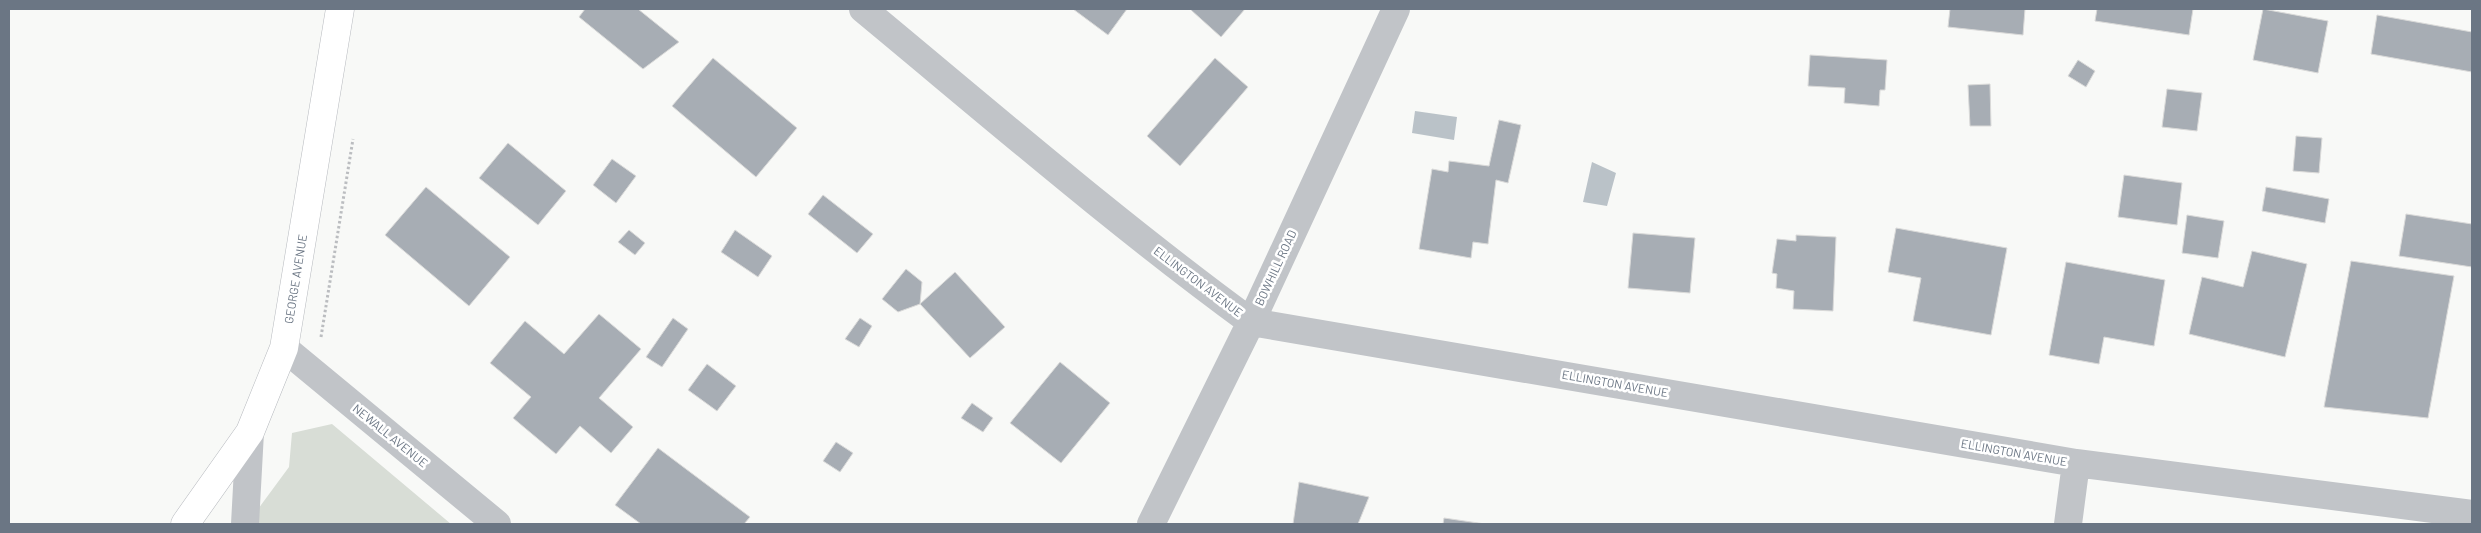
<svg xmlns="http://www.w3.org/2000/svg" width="2481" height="533" font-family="Barlow,sans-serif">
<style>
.green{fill:#d8ddd6}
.water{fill:#bac2c8}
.building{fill:#a7adb4;stroke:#dadad9}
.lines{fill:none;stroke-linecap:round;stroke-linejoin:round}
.secondary-casing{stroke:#b6b9be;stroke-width:29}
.path{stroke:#bbbdc0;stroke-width:3;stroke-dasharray:2.5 2.5;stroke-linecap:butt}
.minor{stroke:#c1c4c8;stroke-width:28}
.secondary{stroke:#fff;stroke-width:28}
.labels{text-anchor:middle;stroke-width:5;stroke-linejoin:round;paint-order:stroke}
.street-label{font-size:12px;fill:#6b7684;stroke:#fff}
</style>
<rect width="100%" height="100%" fill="#f8f9f7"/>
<path class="green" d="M332,424L451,524H247L289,467L292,433Z"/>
<path class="water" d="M1415,111L1457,117L1454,140L1412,133Z
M1592,162L1616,173L1607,206L1583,202Z"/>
<path class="building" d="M585,9H638L679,42L643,69L579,17Z
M1073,9H1127L1108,35Z
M1192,9H1245L1221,37L1191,10Z
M1950,9H2025L2023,35L1948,27Z
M2097,9H2193L2189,35L2095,21Z
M2263,9L2328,21L2318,73L2253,60Z
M2377,15L2472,32V72L2371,54Z
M1810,55L1887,60L1885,90H1880L1879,106L1844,103L1845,88L1808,86Z
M713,58L797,128L756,177L672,106Z
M1215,58L1248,87L1180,166L1147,136Z
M2078,60L2095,71L2086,87L2068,76Z
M1990,84L1991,126H1970L1968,85Z
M2167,89L2202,93L2197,131L2162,127Z
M1499,120L1521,125L1508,183L1496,180L1488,244L1473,242L1471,258L1419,249L1432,169L1448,172L1449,161L1489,166Z
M2296,136L2322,138L2319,173L2293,171Z
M508,143L566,191L538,225L479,178Z
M612,159L636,176L616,203L593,185Z
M2124,175L2182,183L2177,225L2118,217Z
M426,187L510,257L469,306L385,235Z
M2266,187L2329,199L2325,223L2262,211Z
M823,195L873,234L857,253L808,214Z
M2406,214L2472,224V267L2399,256Z
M2187,215L2224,221L2218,258L2182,253Z
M1896,228L2007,248L1991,335L1913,321L1921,278L1888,272Z
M629,230L645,243L635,255L618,242Z
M735,230L772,256L758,277L721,252Z
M1633,233L1695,238L1690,293L1628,288Z
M1796,235L1836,237L1833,311L1793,309L1794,291L1776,288L1777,274L1772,273L1777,239L1796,241Z
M2252,251L2307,264L2285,357L2189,334L2202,277L2243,287Z
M2351,261L2454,276L2428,418L2324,407Z
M2066,262L2165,280L2154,346L2104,337L2099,364L2049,355Z
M906,269L922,282L920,304L898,312L882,299Z
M955,272L1005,327L970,358L920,304Z
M599,314L641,349L599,398L633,427L611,453L580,426L556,454L513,418L531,397L490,363L525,321L564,354Z
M673,318L688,329L662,367L646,357Z
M860,318L872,326L859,347L845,339Z
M1060,362L1110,403L1061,463L1010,423Z
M707,364L736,386L717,411L688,390Z
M972,403L993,418L983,432L961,418Z
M836,442L853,453L840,472L823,461Z
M658,448L750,517L744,524H641L615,505Z
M1299,482L1369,497L1358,524H1293Z
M1444,518L1485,524H1443Z"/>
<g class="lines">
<g class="secondary-casing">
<path id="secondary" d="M185,524L250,432L284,348L340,9"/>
</g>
<path class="path" d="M321,337L353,139"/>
<path class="minor" d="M863,9C991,115 1117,224 1251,322L2076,463L2472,514
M284,348L497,524
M245,524L250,432
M1151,524L1251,322L1396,9
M2068,524L2076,463"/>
<use href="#secondary" class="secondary"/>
</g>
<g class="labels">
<g class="street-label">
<text transform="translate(1276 268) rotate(-65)" y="4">BOWHILL ROAD</text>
<text transform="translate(296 279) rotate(-81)" y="4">GEORGE AVENUE</text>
<text transform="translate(1198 282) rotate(37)" y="4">ELLINGTON AVENUE</text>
<text transform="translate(1615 384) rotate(10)" y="4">ELLINGTON AVENUE</text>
<text transform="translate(390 436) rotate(39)" y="4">NEWALL AVENUE</text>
<text transform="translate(2014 453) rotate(10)" y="4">ELLINGTON AVENUE</text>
</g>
</g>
<rect width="2481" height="533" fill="none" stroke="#6b7684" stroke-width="20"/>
</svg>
